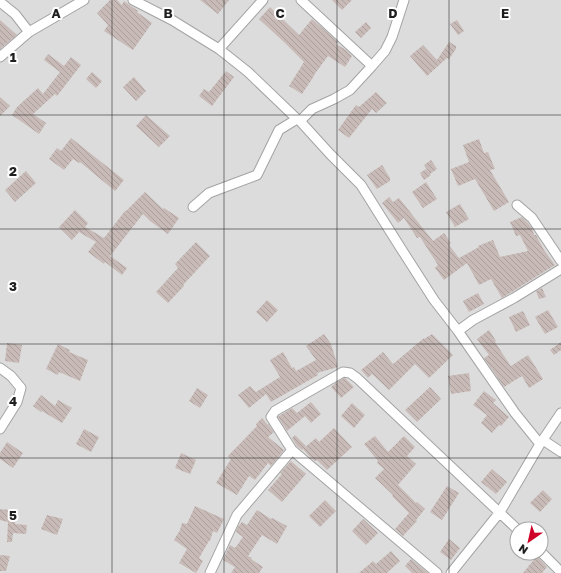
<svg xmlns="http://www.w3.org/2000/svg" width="561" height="573" font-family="'Golos Text',sans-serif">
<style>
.residential{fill:#dddcdc;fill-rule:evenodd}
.building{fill:url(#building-back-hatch)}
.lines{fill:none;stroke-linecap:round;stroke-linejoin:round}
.minor-casing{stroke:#a3a3a3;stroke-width:11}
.minor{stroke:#fff;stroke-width:9}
.grid{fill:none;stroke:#1f1f1f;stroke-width:1;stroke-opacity:0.55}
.grid-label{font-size:13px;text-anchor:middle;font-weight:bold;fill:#1f1f1f;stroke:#fff;stroke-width:4;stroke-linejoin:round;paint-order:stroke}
</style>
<defs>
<pattern id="building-back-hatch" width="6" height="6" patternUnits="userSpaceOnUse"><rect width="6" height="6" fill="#c8bbb7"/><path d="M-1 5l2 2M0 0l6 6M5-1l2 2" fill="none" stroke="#aba09d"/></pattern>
</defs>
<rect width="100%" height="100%" fill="#f0eae5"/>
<path class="residential" d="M0,0H561V573H0ZM517,529H541V553H517Z"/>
<path class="building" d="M110,0H117L122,5L124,1L138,11L137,12L152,23L133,50L104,31L108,25L97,13Z
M200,0H229L218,14Z
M332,0H352L342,10Z
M270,7L299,35L312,19L338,42L336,44L346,50L352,56L345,67L328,56L314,75V76L302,94L289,86L304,62L285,43L259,19Z
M0,20L17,35L0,49Z
M457,20L464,31L458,35L450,24Z
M366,22L371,28L361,38L355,32Z
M449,42L456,46V49L449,59L447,58L427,76L410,56L423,45L437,60Z
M48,54L64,66L71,57L81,65L57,96L55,94L33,114L46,123L39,134L12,115L17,107L38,88L43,94L60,72L44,60Z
M226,71L234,77L212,106L199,96L204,89L209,92Z
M92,72L102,81L96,88L86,79Z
M134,77L146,91L136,101L123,87Z
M376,92L387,103L376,113L372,109L349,138L338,130L356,105L359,107Z
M0,97L10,106L0,116Z
M146,115L170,136L159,147L136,126Z
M71,138L124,180L115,191L80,162L79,163L73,159L64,170L49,159L57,148L61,151Z
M479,139L484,153L488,152L495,169L490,170L509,202L494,211L475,179L458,186L451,169L469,162L463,145Z
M431,160L437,169L430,174L424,165Z
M382,165L390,178V181L377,189L367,175Z
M426,169L431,175L424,180L420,173Z
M26,171L36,183L15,202L5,190Z
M426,182L437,199L423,208L412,192Z
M145,192L163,209L164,208L179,218L168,234L150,221L143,214L110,256L127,268L122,275L105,262L104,264L88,252L96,242L79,232L72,240L59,227L75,210L88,223L85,227L104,238L125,211H126Z
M389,197L393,202L399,198L433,241L444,233L451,243L449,245L459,258L479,247L478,246L493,240L500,257L528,251L520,235L516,236L510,222L522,217L527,222L532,228L534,235H536L544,250L555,265L502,298L491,279L479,285L467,263L444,280L435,268L438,265L420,237L417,238L404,218L398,223L382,203Z
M460,204L469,219L455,227L446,212Z
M196,242L210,256L183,285L184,286L168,303L156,292L178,268L175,264Z
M542,288L546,297L539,299L536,291Z
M478,293L484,304L469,312L463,301Z
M267,300L278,310L267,322L256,312Z
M548,310L558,327L545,334L535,317Z
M523,311L530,325L516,332L509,317Z
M489,330L496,341L495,342L510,365L511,366L528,355L543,379L529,388L522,376L504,387L484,358L489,355L477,339Z
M324,334L331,344L338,367L317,373L318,375L271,402L266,394L249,408L238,395L250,386L256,392L280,377L270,360L283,352L292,368L294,367L296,371L316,360L306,346Z
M432,334L453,355L429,378L415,364L389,390L372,374L368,378L361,370L383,352L393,364L424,338V339Z
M561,342V350L554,355L550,350Z
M7,343L22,345L19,363L5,361Z
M58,344L70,350L69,352L88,360L80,381L59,372L58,375L46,369Z
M469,373L471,391L451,394L448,376Z
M344,378H345L354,387L341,398L331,387L337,382Z
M430,387L441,399L417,422L405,410Z
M197,388L208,395L200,408L189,401Z
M484,391L496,400L493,403L509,417L501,426L499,425L492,433L481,423L487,415L473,405Z
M41,395L55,406L58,400L72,408L62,423L42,411L41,412L33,406Z
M311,402L321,414L311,423L305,416L287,431L278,417L279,416L292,408L297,413Z
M352,403L365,415L354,428L341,416Z
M262,418L268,425V424L274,432L268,437L284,450L271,466L268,463L255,480L249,476L237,495L216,483L231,459L228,456L257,426L256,424Z
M334,428L352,447L327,470L317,460L315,461L311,458L303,449L316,438L319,442Z
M84,429L99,437L91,452L76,444Z
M295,435L306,446L302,450L297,446L292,438Z
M375,436L388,452L404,436L415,447L407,456L416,464L398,485L416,503L417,502L425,509L416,520L417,521L403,536L395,529L409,513L392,496L393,495L375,478L384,469L377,463L378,461L364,444Z
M7,442L23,453L13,468L0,459V453Z
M181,453L196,460L190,474L175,468Z
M291,461L306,474L282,502L268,490L282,474L280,473Z
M492,469L507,482L496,494L481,482Z
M447,486L459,493L442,520L430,512Z
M543,490L552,499L540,512L530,503Z
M325,500L336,511L320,527L309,516Z
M195,506L224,519L217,533L213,531L210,541H209L199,558L203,561L196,573L179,563L187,549L174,540L180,530L182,523L187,524Z
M0,509L18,511L15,524L27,525L26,534L13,533L12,542H7L8,522L0,520Z
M257,510L271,519L272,518L287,526L277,544L262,535L248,556L252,558L251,559L263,567L259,573H231L235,567L223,560L230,545L235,548L243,537L236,532L237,528L242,522L247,525Z
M47,515L63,519L57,535L41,529Z
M363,519L378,533L366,545L352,531Z
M449,539L460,548L451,560L440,552Z
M391,551L400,561L387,573H359L373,561L376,564Z
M0,555L10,556L6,571H0Z
M537,556L547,567L542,573H523Z
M411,559L428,573H412L405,566Z"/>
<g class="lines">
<g class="minor-casing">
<path id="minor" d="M133,0L172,20L219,49L248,72L297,119L300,121L330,154L361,185L400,247L434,300L458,331L515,413L540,444
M301,0L372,66
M0,2L15,14L29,32
M219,49L263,0
M0,57L29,32L84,0
M300,121L312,109L334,99L350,90L372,66L385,51L392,37L404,0
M517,205L532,218L561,261
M193,207L209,193L257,175L279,130L297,119
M458,331L473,320L514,298L561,269
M0,368L11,376L21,388L17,402L0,429
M543,440L561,452
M541,552L561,572
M210,573L237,515L292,450
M437,573L292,450L271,417L275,411L343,372L350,373L357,378L517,529
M451,573L500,512L540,444L561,413"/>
</g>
<use href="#minor" class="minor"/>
</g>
<path class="grid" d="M112,0V573M224,0V573M337,0V573M449,0V573M0,115H561M0,229H561M0,344H561M0,458H561"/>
<g class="grid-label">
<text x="56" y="18">A</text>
<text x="168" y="18">B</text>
<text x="280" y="18">C</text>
<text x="393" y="18">D</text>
<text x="505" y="18">E</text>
<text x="13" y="62">1</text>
<text x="13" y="176">2</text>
<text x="13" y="291">3</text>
<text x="13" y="406">4</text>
<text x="13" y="520">5</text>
</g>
<g transform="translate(529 541) rotate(214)"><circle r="19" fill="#ffffff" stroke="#a5a5a5"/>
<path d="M0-3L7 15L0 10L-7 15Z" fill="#ce0027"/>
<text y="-6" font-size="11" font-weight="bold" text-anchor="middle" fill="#1f1f1f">N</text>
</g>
</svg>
